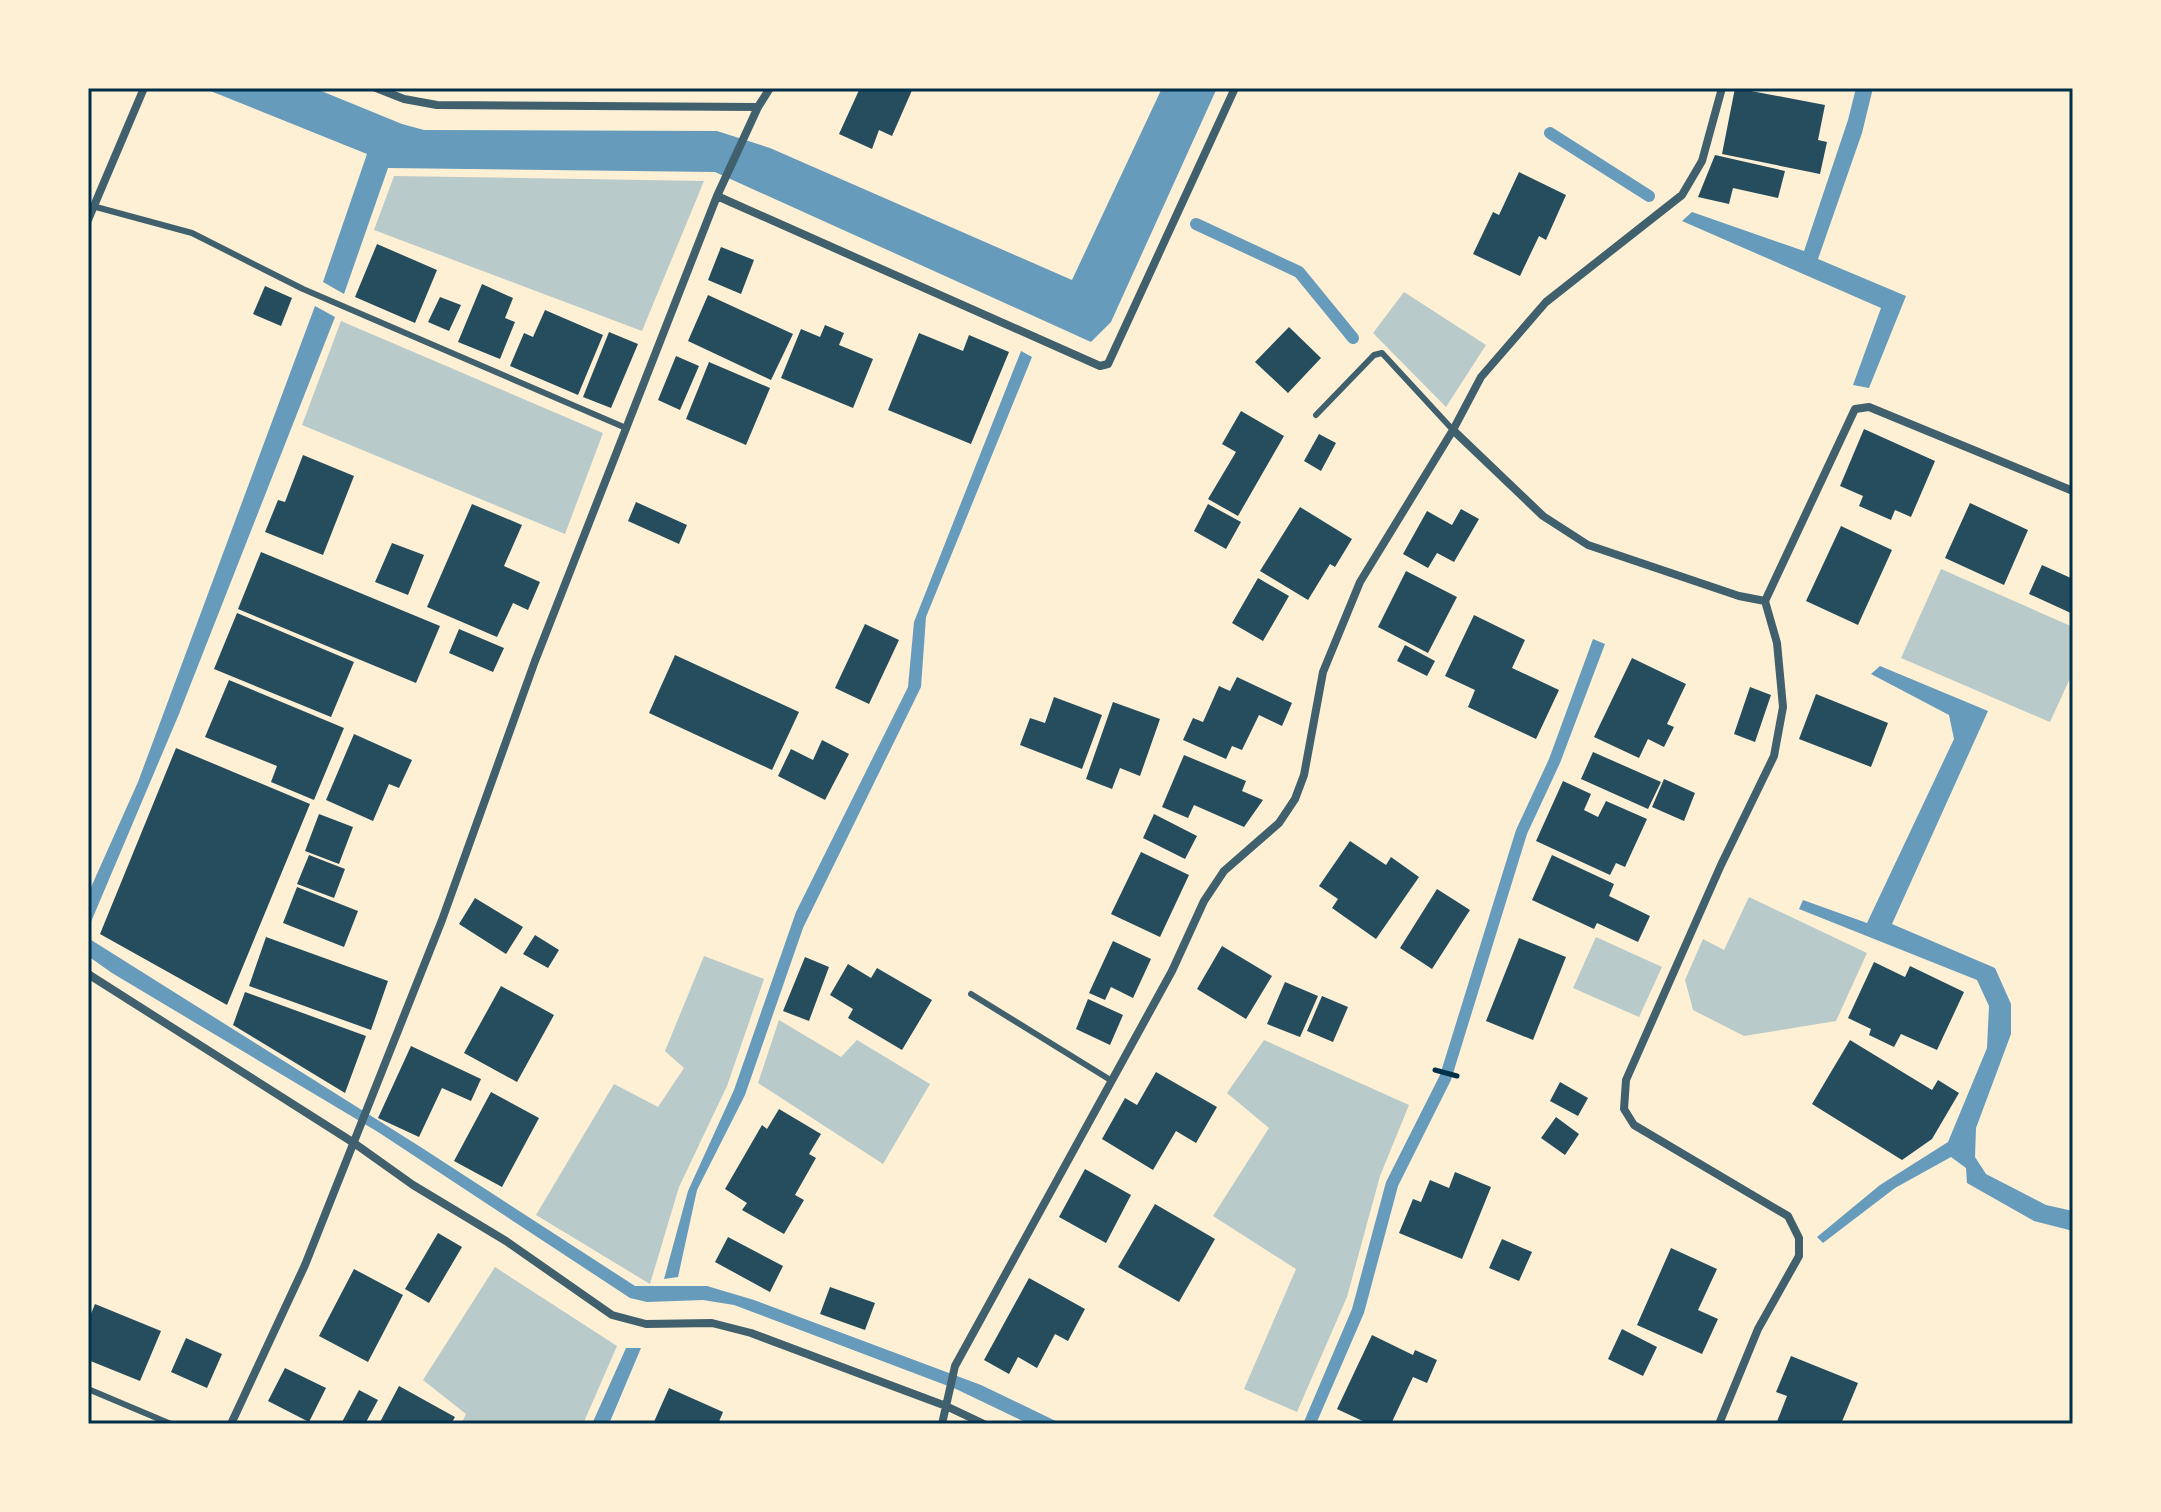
<svg xmlns="http://www.w3.org/2000/svg" width="2161" height="1512" font-family="Quicksand,sans-serif">
<style>
.green{fill:#b9caca}
.water{fill:#669bbc}
.lines{fill:none;stroke-linecap:round;stroke-linejoin:round}
.stream{stroke:#669bbc;stroke-width:12}
.building{fill:#264d5e}
.path{stroke:#003049;stroke-width:5}
.service{stroke:#3f606c;stroke-width:6}
.minor{stroke:#3f606c;stroke-width:8}
.neatline{fill:none;stroke:#003049;stroke-width:3}
</style>
<rect width="100%" height="100%" fill="#fdf0d5"/>
<path class="green" d="M394,176L704,181L642,331L374,230Z
M1404,292L1486,345L1446,407L1373,333Z
M341,321L603,433L565,534L302,425Z
M1941,569L2073,627V672L2050,722L1901,658Z
M1749,897L1867,953L1836,1021L1744,1036L1693,1010L1685,980L1703,939L1724,950Z
M1596,937L1662,967L1639,1017L1573,988Z
M704,956L764,979L727,1086L679,1187L650,1284L536,1215L614,1084L658,1107L684,1068L665,1051Z
M779,1020L841,1057L857,1040L930,1084L883,1164L758,1083Z
M1264,1040L1409,1105L1380,1176L1347,1297L1297,1412L1244,1389L1296,1269L1213,1216L1269,1128L1227,1093Z
M495,1267L617,1346L583,1424H461L466,1414L423,1380Z"/>
<path class="water" d="M203,88H314L402,124L424,130L717,131L770,148L1072,280L1162,88H1217L1111,322L1091,342L715,172L388,168L344,294L323,282L367,154Z
M1856,88H1873L1862,133L1818,259L1906,296L1869,388L1853,385L1881,308L1682,221L1692,212L1804,251L1848,120Z
M315,306L335,317L179,714L88,929V894L138,782Z
M1021,351L1032,357L926,617L921,687L803,928L745,1095L697,1190L678,1277L664,1279L688,1191L734,1090L796,912L908,687L914,622Z
M1593,639L1605,644L1560,763L1527,834L1451,1080L1398,1186L1364,1313L1316,1424H1303L1352,1309L1386,1182L1440,1075L1516,830L1549,759Z
M1880,666L1988,711L1892,924L1995,968L2011,1004V1034L1976,1128L1975,1157L1986,1174L2046,1205L2073,1211V1231L2034,1221L1967,1183L1966,1168L1951,1157L1895,1188L1823,1243L1817,1237L1880,1185L1948,1142L1987,1048L1989,1006L1977,980L1799,909L1803,900L1867,923L1954,739L1949,715L1871,674Z
M88,938L419,1146L635,1286H707L754,1300L981,1385L1062,1424H1029L956,1389L734,1305L703,1300L647,1302L630,1298L378,1132L112,973L88,956Z
M626,1348H641L609,1424H592Z"/>
<g class="lines">
<path class="stream" d="M1550,133L1649,196
M1196,224L1299,272L1353,338"/>
</g>
<path class="building" d="M860,88H913L892,136L879,130L872,149L839,134Z
M1735,88L1825,105L1818,140L1827,142L1820,174L1722,154Z
M1715,155L1785,171L1778,198L1733,188L1729,204L1698,197Z
M1519,172L1566,195L1546,240L1539,236L1520,276L1473,254L1493,212L1499,215Z
M377,244L437,270L415,323L355,297Z
M721,247L754,260L741,294L708,280Z
M482,284L513,298L505,318L515,322L500,359L458,342Z
M265,286L292,298L281,326L253,314Z
M708,295L793,334L771,380L688,341Z
M440,297L461,305L449,331L428,322Z
M545,310L603,335L578,395L510,366L524,333L533,337Z
M825,325L844,333L839,345L873,359L853,408L781,378L801,329L820,337Z
M1289,327L1321,358L1288,393L1255,362Z
M609,332L638,344L611,408L583,397Z
M919,333L963,351L969,335L1009,352L971,444L888,410Z
M676,356L699,366L680,410L658,400Z
M709,362L770,388L746,445L686,419Z
M1241,411L1284,436L1238,516L1208,499L1236,452L1222,444Z
M1864,429L1935,461L1911,517L1895,510L1891,520L1859,506L1863,496L1840,486Z
M1319,434L1336,443L1321,471L1304,461Z
M303,455L354,476L323,555L265,532L278,500L285,502Z
M636,502L687,525L679,544L628,521Z
M1970,503L2028,530L2004,585L1945,558Z
M472,504L522,525L504,566L540,582L528,610L513,603L497,637L427,607Z
M1208,504L1241,522L1226,549L1194,531Z
M1300,507L1352,539L1335,567L1330,564L1308,600L1260,571Z
M1461,509L1479,519L1454,562L1437,553L1428,568L1403,554L1427,511L1452,525Z
M1841,526L1892,550L1858,625L1806,601Z
M392,543L424,555L408,595L375,582Z
M261,552L440,626L416,683L238,609Z
M2042,565L2073,579V614L2029,594Z
M1406,571L1457,597L1428,653L1378,627Z
M1258,578L1289,596L1263,641L1232,623Z
M237,613L354,662L331,717L214,669Z
M1474,615L1525,640L1512,668L1559,690L1536,739L1468,707L1475,690L1445,676Z
M865,624L899,640L869,704L835,688Z
M459,629L504,648L493,672L449,653Z
M1405,645L1435,661L1427,676L1397,661Z
M675,655L799,712L772,770L649,713Z
M1632,658L1686,684L1667,724L1674,727L1664,747L1648,739L1639,758L1594,737Z
M1237,677L1292,703L1282,726L1259,715L1242,750L1232,746L1226,759L1183,740L1193,718L1203,722L1219,686L1230,691Z
M229,680L344,728L314,800L271,782L277,766L205,737Z
M1750,687L1771,695L1755,742L1734,734Z
M1816,694L1888,723L1871,767L1799,739Z
M1054,697L1102,715L1082,769L1020,745L1030,718L1045,723Z
M1113,702L1160,719L1140,776L1120,768L1112,789L1086,779Z
M354,734L412,760L399,788L389,784L373,821L326,800Z
M822,740L849,754L825,800L778,776L791,749L813,760Z
M176,748L310,804L227,1005L100,934Z
M1593,752L1661,782L1648,809L1581,779Z
M1184,755L1246,781L1242,791L1263,800L1244,827L1194,805L1188,818L1162,807Z
M1664,779L1695,793L1684,821L1652,807Z
M1563,781L1591,794L1584,810L1598,817L1606,801L1647,819L1625,867L1616,863L1610,875L1536,841Z
M319,814L353,827L339,864L305,851Z
M1154,814L1197,836L1185,859L1143,838Z
M1350,841L1386,865L1391,857L1419,877L1376,939L1332,908L1338,899L1319,886Z
M1141,852L1189,875L1160,937L1111,914Z
M309,855L345,869L334,898L297,884Z
M1552,855L1614,884L1609,896L1650,916L1638,942L1597,923L1594,929L1532,900Z
M297,887L358,911L344,947L283,923Z
M1437,889L1470,910L1432,969L1400,948Z
M475,898L523,927L506,954L459,924Z
M535,935L559,950L548,968L523,954Z
M266,937L388,981L371,1030L249,986Z
M1519,938L1566,957L1533,1040L1486,1021Z
M1113,941L1151,959L1133,998L1111,987L1105,1000L1089,993Z
M1222,946L1272,976L1246,1019L1197,989Z
M805,957L829,967L809,1021L783,1011Z
M1874,962L1905,977L1910,966L1964,992L1937,1050L1901,1034L1894,1047L1869,1035L1871,1029L1848,1018Z
M848,964L871,978L877,968L932,1000L902,1050L848,1018L853,1009L830,995Z
M1285,982L1318,996L1300,1037L1267,1024Z
M501,986L554,1015L517,1082L464,1053Z
M245,992L366,1036L345,1093L233,1025Z
M1322,996L1348,1007L1333,1042L1307,1031Z
M1088,999L1123,1015L1110,1045L1076,1029Z
M1850,1040L1932,1090L1938,1080L1959,1093L1932,1139L1902,1160L1812,1104Z
M411,1046L481,1079L471,1101L442,1088L419,1137L378,1118Z
M1156,1072L1217,1107L1196,1143L1176,1131L1153,1170L1102,1139L1125,1098L1137,1105Z
M1560,1082L1588,1098L1578,1116L1550,1101Z
M491,1092L539,1118L502,1187L454,1161Z
M779,1109L821,1134L809,1154L816,1158L795,1195L804,1200L784,1234L742,1210L747,1203L725,1189L762,1125L767,1129Z
M1556,1117L1579,1134L1565,1155L1541,1138Z
M1085,1169L1131,1195L1106,1243L1059,1217Z
M1455,1172L1491,1187L1462,1259L1399,1233L1413,1199L1421,1202L1430,1180L1449,1188Z
M1155,1204L1215,1239L1179,1302L1118,1267Z
M438,1233L462,1247L429,1303L405,1289Z
M728,1237L783,1266L770,1292L715,1262Z
M1502,1239L1532,1252L1519,1281L1489,1268Z
M1671,1248L1717,1269L1698,1310L1718,1319L1702,1354L1637,1325Z
M354,1269L403,1295L368,1362L319,1336Z
M1029,1278L1085,1309L1068,1341L1055,1334L1037,1368L1018,1357L1009,1374L984,1360Z
M830,1287L875,1303L865,1330L820,1314Z
M95,1304L161,1331L140,1381L88,1360V1321Z
M1622,1329L1657,1347L1643,1376L1608,1359Z
M1372,1335L1413,1355L1415,1350L1437,1360L1427,1383L1413,1377L1391,1424H1369L1337,1409Z
M186,1338L222,1354L207,1388L171,1372Z
M1791,1356L1858,1383L1841,1424H1776L1787,1396L1776,1392Z
M285,1368L326,1388L309,1422L268,1401Z
M399,1386L455,1417L451,1424H379Z
M669,1388L723,1412L718,1424H653Z
M359,1390L378,1400L365,1424H341Z"/>
<g class="lines">
<path class="path" d="M1435,1070L1457,1076"/>
<path class="service" d="M96,207L192,233L303,289L626,428
M1316,415L1374,355L1382,353L1453,430
M971,994L1112,1081
M88,1389L171,1424"/>
<path class="minor" d="M376,88L404,99L437,105L758,107
M717,196L1100,366L1108,364L1235,88
M88,220L144,88
M1453,430L1481,377L1546,302L1682,195L1702,161L1722,88
M88,974L354,1143L413,1185L506,1241L612,1315L646,1324L712,1323L751,1333L946,1406L984,1424
M231,1424L305,1265L442,920L535,661L717,196L758,107L770,88
M942,1424L955,1366L1172,971L1204,901L1224,871L1279,823L1295,799L1304,775L1323,672L1360,582L1453,430L1543,516L1588,545L1739,596L1765,601L1855,409L1869,407L2073,491
M1719,1424L1758,1329L1799,1256V1238L1788,1216L1634,1125L1624,1109L1626,1080L1721,865L1774,756L1783,707L1777,643L1765,601"/>
</g>
<rect width="2161" height="1512" fill="none" stroke="#fdf0d5" stroke-width="180"/>
<rect x="90" y="90" width="1981" height="1332" class="neatline"/>
</svg>
